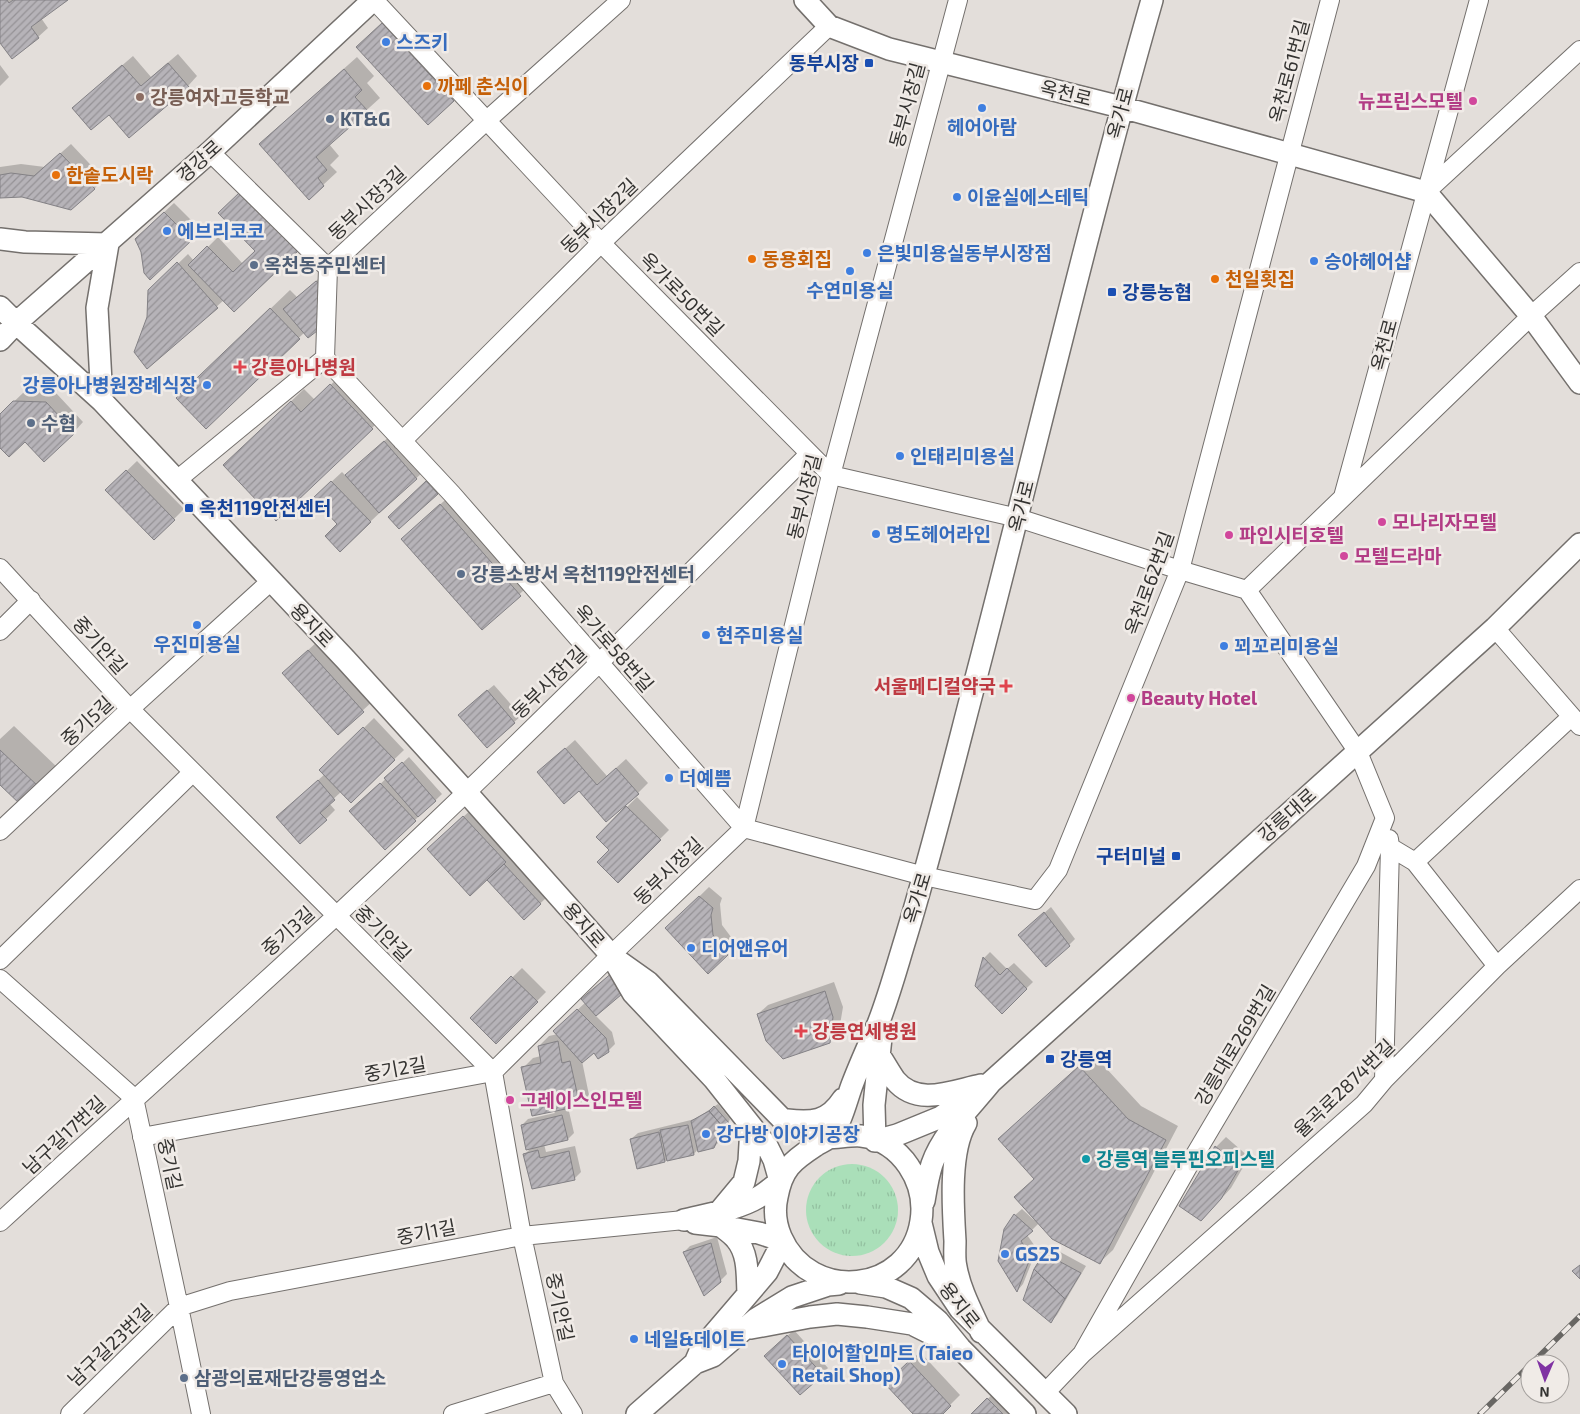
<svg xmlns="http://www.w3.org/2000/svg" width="1580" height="1414" font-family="'Exo 2','Noto Sans KR',sans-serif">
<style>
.grass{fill:url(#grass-tufts)}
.shadow{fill:#0003}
.building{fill:url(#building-hatch);stroke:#838185}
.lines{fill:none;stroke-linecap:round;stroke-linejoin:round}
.minor-casing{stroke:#74706d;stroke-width:20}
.tertiary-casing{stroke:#74706d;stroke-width:24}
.minor{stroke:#fff;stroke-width:18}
.tertiary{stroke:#fff;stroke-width:21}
.rail-casing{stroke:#686663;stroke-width:5.5}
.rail{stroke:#f0ebe7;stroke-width:4;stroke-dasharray:11;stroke-linecap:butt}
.shop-dot{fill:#3f7fe0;stroke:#f0ebe7;stroke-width:2}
.transit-dot{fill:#1a4fb4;stroke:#f0ebe7;stroke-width:2}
.food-dot{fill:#e8710a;stroke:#f0ebe7;stroke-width:2}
.education-dot{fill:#8d6e63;stroke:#f0ebe7;stroke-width:2}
.hotel-dot{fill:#d1479c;stroke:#f0ebe7;stroke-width:2}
.service-dot{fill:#5c6f8a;stroke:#f0ebe7;stroke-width:2}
.health-dot{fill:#e0444e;stroke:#f0ebe7;stroke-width:2}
.culture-dot{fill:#0f9aa8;stroke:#f0ebe7;stroke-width:2}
.labels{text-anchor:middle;stroke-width:5;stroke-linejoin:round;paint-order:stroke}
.shop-label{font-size:19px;font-weight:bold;fill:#366cbe;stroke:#f0ebe7;text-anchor:start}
.transit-label{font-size:19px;font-weight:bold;fill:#164399;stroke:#f0ebe7;text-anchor:start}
.street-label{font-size:19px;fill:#343331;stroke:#f0ebe7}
.food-label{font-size:19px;font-weight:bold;fill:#c56008;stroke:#f0ebe7;text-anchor:start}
.education-label{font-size:19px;font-weight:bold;fill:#785e54;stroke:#f0ebe7;text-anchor:start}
.hotel-label{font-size:19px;font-weight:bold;fill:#b23c85;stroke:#f0ebe7;text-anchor:start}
.service-label{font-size:19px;font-weight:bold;fill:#4e5e75;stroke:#f0ebe7;text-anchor:start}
.health-label{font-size:19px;font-weight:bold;fill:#be3a42;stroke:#f0ebe7;text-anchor:start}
.culture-label{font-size:19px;font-weight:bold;fill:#0d838f;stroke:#f0ebe7;text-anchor:start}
</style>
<defs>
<pattern id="grass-tufts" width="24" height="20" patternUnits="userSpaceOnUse" patternTransform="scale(1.25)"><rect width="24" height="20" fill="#aadfb9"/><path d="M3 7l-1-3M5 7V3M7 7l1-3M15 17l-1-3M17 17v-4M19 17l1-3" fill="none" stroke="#93c0a0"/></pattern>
<pattern id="building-hatch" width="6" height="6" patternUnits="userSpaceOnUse" patternTransform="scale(1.25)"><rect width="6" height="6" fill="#b6b3b8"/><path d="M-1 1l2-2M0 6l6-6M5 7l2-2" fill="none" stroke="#959296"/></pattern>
</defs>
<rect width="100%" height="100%" fill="#e3deda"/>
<path class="grass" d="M806 1210a46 46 0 1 1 92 0a46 46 0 1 1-92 0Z"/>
<path class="shadow" d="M0,0H66L41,18L48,28L38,37L0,41Z
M392,14L463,90L428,123L368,37Z
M178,54L197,76L188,86L109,113L83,99L133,56L151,77Z
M357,57L374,76L367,83L380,98L329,144L339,156L330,165L337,172L309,198L274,131Z
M0,65L9,77L0,86Z
M71,144L104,179L94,189L0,197V167L21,164L45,167Z
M174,203L201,230L150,278L146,229Z
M218,237L243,264L256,251L307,240L234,310L224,300L148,367L150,291L188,254L194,261Z
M323,275V323L316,330L305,332L206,427L197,379L290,290L297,297Z
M344,372L385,415L372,428L238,452L304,389L315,400Z
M24,392L56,393L83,422L74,432L0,446V415Z
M394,432L426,469L370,522L339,524L314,498L342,472L346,476Z
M137,461L184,509L154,539L107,490Z
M433,476L443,487L437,493L396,511Z
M454,492L533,582L482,628L402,539Z
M318,641L373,701L338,733L293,664Z
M494,685L521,716L487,746L466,708Z
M374,718L404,750L351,801L342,791L329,803L335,810L326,819L287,808L325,774L321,770Z
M14,726L58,768L42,785L0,784V739Z
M575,740L607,776L626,759L648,783L638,793L579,789L549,763Z
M409,757L442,794L415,820L361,802Z
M637,797L669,830L618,881L610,850L597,837Z
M474,807L515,852L510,857L547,897L524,919L488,878L438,840Z
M709,887L722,898L720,904L722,925L737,945L727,954L667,928Z
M1051,907L1075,939L1069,945L1026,929Z
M990,952L1007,969L1014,963L1033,982L1002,1012L976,986L984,958Z
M522,968L546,992L496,1042L471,1018Z
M834,982L843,1007L839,1031L829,1042L758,1014L768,1005Z
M586,1002L595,1015L612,1032L615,1044L608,1051L594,1052L582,1061L589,1095L580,1105L568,1107L574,1133L568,1139L544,1144L546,1152L575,1146L581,1172L574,1179L525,1154L532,1147L522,1125L528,1119L555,1113L523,1068L533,1058L541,1056L539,1046L549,1036L558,1034L561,1025Z
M1093,1054L1141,1106L1178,1126L1113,1250L1099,1263L1039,1223L1027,1235L1037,1249L1023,1284L1018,1290L1015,1215L1022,1209L1034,1220L1035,1219V1178L1013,1126Z
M718,1104L730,1119L720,1141L714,1147L698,1149L694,1154L665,1161L631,1139L638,1133L695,1119Z
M1226,1137L1249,1157L1231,1188L1211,1210L1181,1206L1216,1147Z
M717,1237L727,1274L720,1281L684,1252L690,1246Z
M1051,1247L1086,1266L1057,1315L1051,1321L1045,1254Z
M794,1330L828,1368L822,1374L772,1349Z
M920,1352L960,1395L941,1414H915L886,1384Z
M998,1389L1019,1414H972Z"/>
<path class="building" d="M0,0H7L9,3L13,0H68L31,27L39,38L12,59L0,43Z
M382,23L454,101L428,125L356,47Z
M168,63L189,87L129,138L109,115L91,130L72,108L122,65L141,86Z
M344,69L362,90L355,97L368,111L316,157L327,170L318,178L324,186L309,200L259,144Z
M60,153L95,189L71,210L22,197L0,198V175L11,173L34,176Z
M240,192L298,251L234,312L188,265L207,246L233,272L255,251L218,213Z
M164,212L192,240L150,280L144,273L141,252L135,239Z
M177,262L218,308L147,369L134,352L147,317L148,290Z
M316,281L321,285L317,331L308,338L283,309Z
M270,308L300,339L206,429L176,398Z
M330,384L373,429L276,521L223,465L291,401L301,412Z
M13,401L46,402L75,433L44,462L25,442L9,457L0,448V414Z
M384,441L417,479L379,513L345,475Z
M126,470L175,520L154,540L105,490Z
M331,481L371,522L340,552L325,536L337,524L313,498Z
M426,481L438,494L399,529L388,517Z
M440,504L521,596L482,630L401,539Z
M308,650L364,712L338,735L282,673Z
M487,690L515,723L487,748L458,715Z
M363,727L395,760L351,803L319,770Z
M565,748L597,785L616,768L639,794L606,822L579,791L564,804L537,772Z
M0,750L40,788L22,806L0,785Z
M402,762L436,801L418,817L384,778Z
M318,780L335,800L320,813L327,820L300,844L276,817Z
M380,783L416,821L385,850L349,811Z
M626,806L661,840L618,883L597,862L609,850L596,837Z
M463,816L506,862L470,896L427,849Z
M504,864L541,904L524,920L487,880Z
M699,896L713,908L711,915L713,935L728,955L708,974L665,928Z
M1044,912L1070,946L1046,967L1018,935Z
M983,957L1000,975L1007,968L1027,989L1002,1014L975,986Z
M613,972L628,989L596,1016L581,999Z
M511,976L538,1002L496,1044L470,1018Z
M825,991L833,1017L830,1043L783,1059L766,1041L757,1014Z
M577,1009L606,1038L609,1052L598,1059L594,1053L582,1063L553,1031Z
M558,1041L562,1063L570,1061L580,1106L532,1116L521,1067L541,1063L538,1046Z
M1079,1066L1128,1119L1166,1140L1100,1264L1052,1239L1014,1197L1034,1179L998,1139Z
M714,1106L729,1123L723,1127L709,1111Z
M709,1111L723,1127L714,1148L698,1152L691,1121Z
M562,1115L568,1140L526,1150L521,1125Z
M688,1125L694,1155L667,1161L660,1130Z
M659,1132L665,1162L637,1169L630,1139Z
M1215,1146L1240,1167L1221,1199L1201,1221L1179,1206Z
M538,1150L540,1158L569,1151L575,1180L532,1189L523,1154Z
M1014,1214L1033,1231L1021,1241L1031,1256L1017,1292L998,1261L1004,1229Z
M711,1243L721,1282L704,1296L683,1252Z
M1044,1253L1081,1273L1065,1299L1034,1269Z
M1580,1265V1279L1572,1271Z
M1034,1269L1065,1299L1051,1323L1023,1300Z
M787,1335L823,1375L800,1395L764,1356Z
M909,1361L951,1406L943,1414H913L885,1384Z
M987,1398L1003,1414H971Z"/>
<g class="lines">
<g class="minor-casing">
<path id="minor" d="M374,0L601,243L831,475L1018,518L1180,570L1247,590L1358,752L1385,818L1366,866L1193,1158L1082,1354
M210,152L328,268
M1426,192L1580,50
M325,358L452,494L744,828L924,876L1035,900L1058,870L1180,570L1330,0
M402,441L601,243L829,26
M177,480L325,358L328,268L486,121L621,0
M1343,497L1479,0
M0,568L130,709L493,1072L522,1236L554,1383L573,1414
M1247,590L1531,316L1580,272
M1495,628L1580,726
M0,631L31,600
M0,831L130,709L271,581
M1389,839L1390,847L1415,862L1497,966
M1415,862L1571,717
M0,960L193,772
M0,979L134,1098L179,1307L201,1414
M1384,1080L1390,847
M142,1137L493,1072L611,955L744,828L831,475L958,0
M0,1222C111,1120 225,1019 336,916C497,766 653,610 809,454
M1044,1394L1082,1354L1364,1104L1384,1080L1497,966L1580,889
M70,1414L179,1307L230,1291L522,1236L684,1220
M453,1414L554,1383"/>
</g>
<g class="tertiary-casing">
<path id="tertiary" d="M805,0L829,26L889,49L1121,107L1426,192L1531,316L1580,383
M0,239L25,242L108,244L97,308L102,401
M0,307L16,323L102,401L346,660L466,792L611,955L633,993L714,1079L767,1146L774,1160L780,1181C774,1186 768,1191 762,1195C741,1209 709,1214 684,1220
M0,340L16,323L210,152L373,0
M617,960L648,982L783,1120L824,1140
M882,1028L874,1105L875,1141L897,1135L941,1117L970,1097
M880,1056C885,1064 890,1073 895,1080C917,1107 952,1091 981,1085
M787,1120C812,1123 828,1122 843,1099
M966,1123C949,1151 953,1208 955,1241C955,1249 954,1259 956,1267C960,1290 972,1312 981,1332
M828,1138C838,1138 851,1135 861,1136C902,1141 927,1183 921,1221C910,1294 810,1304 781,1237C776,1225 774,1210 777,1197C782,1169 792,1161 815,1146C819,1143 825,1141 828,1138C841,1126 846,1101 852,1085C860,1064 869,1044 878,1024C889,996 897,966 906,937C930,858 950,778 971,697C1032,465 1086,231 1152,0
M924,1201C926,1189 928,1176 932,1164C943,1133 971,1107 991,1082L1495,628L1580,544
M719,1212L744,1182L749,1161L751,1127
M695,1223L721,1226L759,1233L783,1241L767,1272L701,1349L695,1363
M921,1223L928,1252L938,1276L960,1309L1066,1414
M721,1226C726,1230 732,1234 736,1239C749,1254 747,1276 748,1294
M860,1283L886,1287L911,1298L938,1321L960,1348L1025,1414
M751,1328L810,1317L837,1314L867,1317L912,1324L960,1348
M637,1414L695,1363L713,1356L756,1319L792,1297L828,1285L839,1284"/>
</g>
<use href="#minor" class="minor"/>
<use href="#tertiary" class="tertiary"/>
<g class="rail-casing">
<path id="rail" d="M1531,1364L1580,1316
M1480,1414L1530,1365"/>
</g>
<use href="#rail" class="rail"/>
</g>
<g class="shop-dot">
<circle cx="386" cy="42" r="5"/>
<circle cx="982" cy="108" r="5"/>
<circle cx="957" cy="197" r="5"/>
<circle cx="167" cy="231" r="5"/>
<circle cx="867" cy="253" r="5"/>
<circle cx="1314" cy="261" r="5"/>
<circle cx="850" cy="271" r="5"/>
<circle cx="207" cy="385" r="5"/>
<circle cx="900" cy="456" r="5"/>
<circle cx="876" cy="534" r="5"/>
<circle cx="197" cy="625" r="5"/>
<circle cx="706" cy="635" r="5"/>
<circle cx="1224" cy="646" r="5"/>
<circle cx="669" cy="778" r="5"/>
<circle cx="691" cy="948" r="5"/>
<circle cx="706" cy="1134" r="5"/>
<circle cx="1005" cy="1254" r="5"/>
<circle cx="634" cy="1339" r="5"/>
<circle cx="782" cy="1364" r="5"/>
</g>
<g class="transit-dot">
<rect x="864" y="58" width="10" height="10" rx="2.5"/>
<rect x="1107" y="287" width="10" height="10" rx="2.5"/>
<rect x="184" y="503" width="10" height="10" rx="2.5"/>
<rect x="1171" y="851" width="10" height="10" rx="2.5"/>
<rect x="1045" y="1054" width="10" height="10" rx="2.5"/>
</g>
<g class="food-dot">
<circle cx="427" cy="86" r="5"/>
<circle cx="56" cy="175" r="5"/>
<circle cx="752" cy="259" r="5"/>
<circle cx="1215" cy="279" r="5"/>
</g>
<circle class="education-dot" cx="140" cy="97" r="5"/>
<g class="hotel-dot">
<circle cx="1473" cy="101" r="5"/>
<circle cx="1382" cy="522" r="5"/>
<circle cx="1229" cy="535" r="5"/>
<circle cx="1344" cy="556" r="5"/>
<circle cx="1131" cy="698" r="5"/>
<circle cx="510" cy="1100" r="5"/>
</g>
<g class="service-dot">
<circle cx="330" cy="119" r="5"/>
<circle cx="254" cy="265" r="5"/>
<circle cx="31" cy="423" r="5"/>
<circle cx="461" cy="574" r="5"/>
<circle cx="184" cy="1378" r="5"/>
</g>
<g class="health-dot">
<path d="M237.5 359.5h5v5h5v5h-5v5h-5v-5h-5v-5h5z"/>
<path d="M1003.5 678.5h5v5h5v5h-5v5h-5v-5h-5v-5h5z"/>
<path d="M798.5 1023.5h5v5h5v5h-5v5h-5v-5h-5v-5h5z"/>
</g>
<circle class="culture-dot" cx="1086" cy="1159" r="5"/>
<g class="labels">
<g class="shop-label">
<text x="396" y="49">스즈키</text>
<text x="982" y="134" text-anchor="middle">헤어아람</text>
<text x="967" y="204">이윤실에스테틱</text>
<text x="177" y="238">에브리코코</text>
<text x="877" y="260">은빛미용실동부시장점</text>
<text x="1324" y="268">승아헤어샵</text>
<text x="850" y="297" text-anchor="middle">수연미용실</text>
<text x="197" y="392" text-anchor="end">강릉아나병원장례식장</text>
<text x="910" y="463">인태리미용실</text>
<text x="886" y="541">명도헤어라인</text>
<text x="716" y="642">현주미용실</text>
<text x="197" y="651" text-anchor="middle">우진미용실</text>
<text x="1234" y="653">꾀꼬리미용실</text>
<text x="679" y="785">더예쁨</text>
<text x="701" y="955">디어앤유어</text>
<text x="716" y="1141">강다방 이야기공장</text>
<text x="1015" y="1261">GS25</text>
<text x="644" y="1346">네일&amp;데이트</text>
<text x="792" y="1360">타이어할인마트 (Taieo<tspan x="792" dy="22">Retail Shop)</tspan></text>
</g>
<g class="transit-label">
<text x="859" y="70" text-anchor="end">동부시장</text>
<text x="1122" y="299">강릉농협</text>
<text x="199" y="515">옥천119안전센터</text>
<text x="1166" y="863" text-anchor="end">구터미널</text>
<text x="1060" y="1066">강릉역</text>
</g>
<g class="street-label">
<text transform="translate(1289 71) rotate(-75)" y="7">옥천로61번길</text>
<text transform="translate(1066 93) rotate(14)" y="7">옥천로</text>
<text transform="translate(907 105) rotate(-75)" y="7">동부시장길</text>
<text transform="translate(1120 113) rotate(-75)" y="7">옥가로</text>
<text transform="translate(199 161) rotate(-42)" y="7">경강로</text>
<text transform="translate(367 203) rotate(-43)" y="7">동부시장3길</text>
<text transform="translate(599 216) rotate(-44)" y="7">동부시장2길</text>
<text transform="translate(682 294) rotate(45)" y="7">옥가로50번길</text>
<text transform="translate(1384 345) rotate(-75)" y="7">옥천로</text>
<text transform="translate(804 497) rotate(-76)" y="7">동부시장길</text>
<text transform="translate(1021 506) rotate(-76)" y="7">옥가로</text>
<text transform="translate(1149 583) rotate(-70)" y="7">옥천로62번길</text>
<text transform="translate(312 625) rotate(46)" y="7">용지로</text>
<text transform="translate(100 645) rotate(48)" y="7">중기안길</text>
<text transform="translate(614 648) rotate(49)" y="7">옥가로58번길</text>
<text transform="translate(549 682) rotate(-44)" y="7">동부시장1길</text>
<text transform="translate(87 721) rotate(-43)" y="7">중기5길</text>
<text transform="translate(1287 815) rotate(-42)" y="7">강릉대로</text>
<text transform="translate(668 871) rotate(-44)" y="7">동부시장길</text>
<text transform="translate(917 898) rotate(-73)" y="7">옥가로</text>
<text transform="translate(584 925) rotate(49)" y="7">용지로</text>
<text transform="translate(288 931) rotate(-42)" y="7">중기3길</text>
<text transform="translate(383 933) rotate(45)" y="7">중기안길</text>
<text transform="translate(1235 1045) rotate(-59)" y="7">강릉대로269번길</text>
<text transform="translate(395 1069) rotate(-10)" y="7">중기2길</text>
<text transform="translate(1344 1088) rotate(-44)" y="7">율곡로2874번길</text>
<text transform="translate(64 1135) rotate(-43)" y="7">남구길17번길</text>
<text transform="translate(170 1164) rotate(78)" y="7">중기길</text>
<text transform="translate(426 1232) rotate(-11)" y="7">중기1길</text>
<text transform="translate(960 1305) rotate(52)" y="7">용지로</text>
<text transform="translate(560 1307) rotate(78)" y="7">중기안길</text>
<text transform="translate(110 1345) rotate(-44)" y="7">남구길23번길</text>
</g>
<g class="food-label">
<text x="437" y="93">까페 춘식이</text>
<text x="66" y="182">한솥도시락</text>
<text x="762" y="266">동용회집</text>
<text x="1225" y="286">천일횟집</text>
</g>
<g class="education-label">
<text x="150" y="104">강릉여자고등학교</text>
</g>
<g class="hotel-label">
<text x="1463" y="108" text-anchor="end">뉴프린스모텔</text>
<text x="1392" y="529">모나리자모텔</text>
<text x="1239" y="542">파인시티호텔</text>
<text x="1354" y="563">모텔드라마</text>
<text x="1141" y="705">Beauty Hotel</text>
<text x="520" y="1107">그레이스인모텔</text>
</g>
<g class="service-label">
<text x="340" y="126">KT&amp;G</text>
<text x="264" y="272">옥천동주민센터</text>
<text x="41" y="430">수협</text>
<text x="471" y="581">강릉소방서 옥천119안전센터</text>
<text x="194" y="1385">삼광의료재단강릉영업소</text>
</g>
<g class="health-label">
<text x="251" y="374">강릉아나병원</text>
<text x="996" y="693" text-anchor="end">서울메디컬약국</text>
<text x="812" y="1038">강릉연세병원</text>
</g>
<g class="culture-label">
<text x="1096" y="1166">강릉역 블루핀오피스텔</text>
</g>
</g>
<g transform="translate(1545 1379) rotate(182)"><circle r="24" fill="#f0ebe7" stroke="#a5a19e"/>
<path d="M0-4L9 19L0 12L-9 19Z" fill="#8032a3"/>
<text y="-8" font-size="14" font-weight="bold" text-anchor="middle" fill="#343331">N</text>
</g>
</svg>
